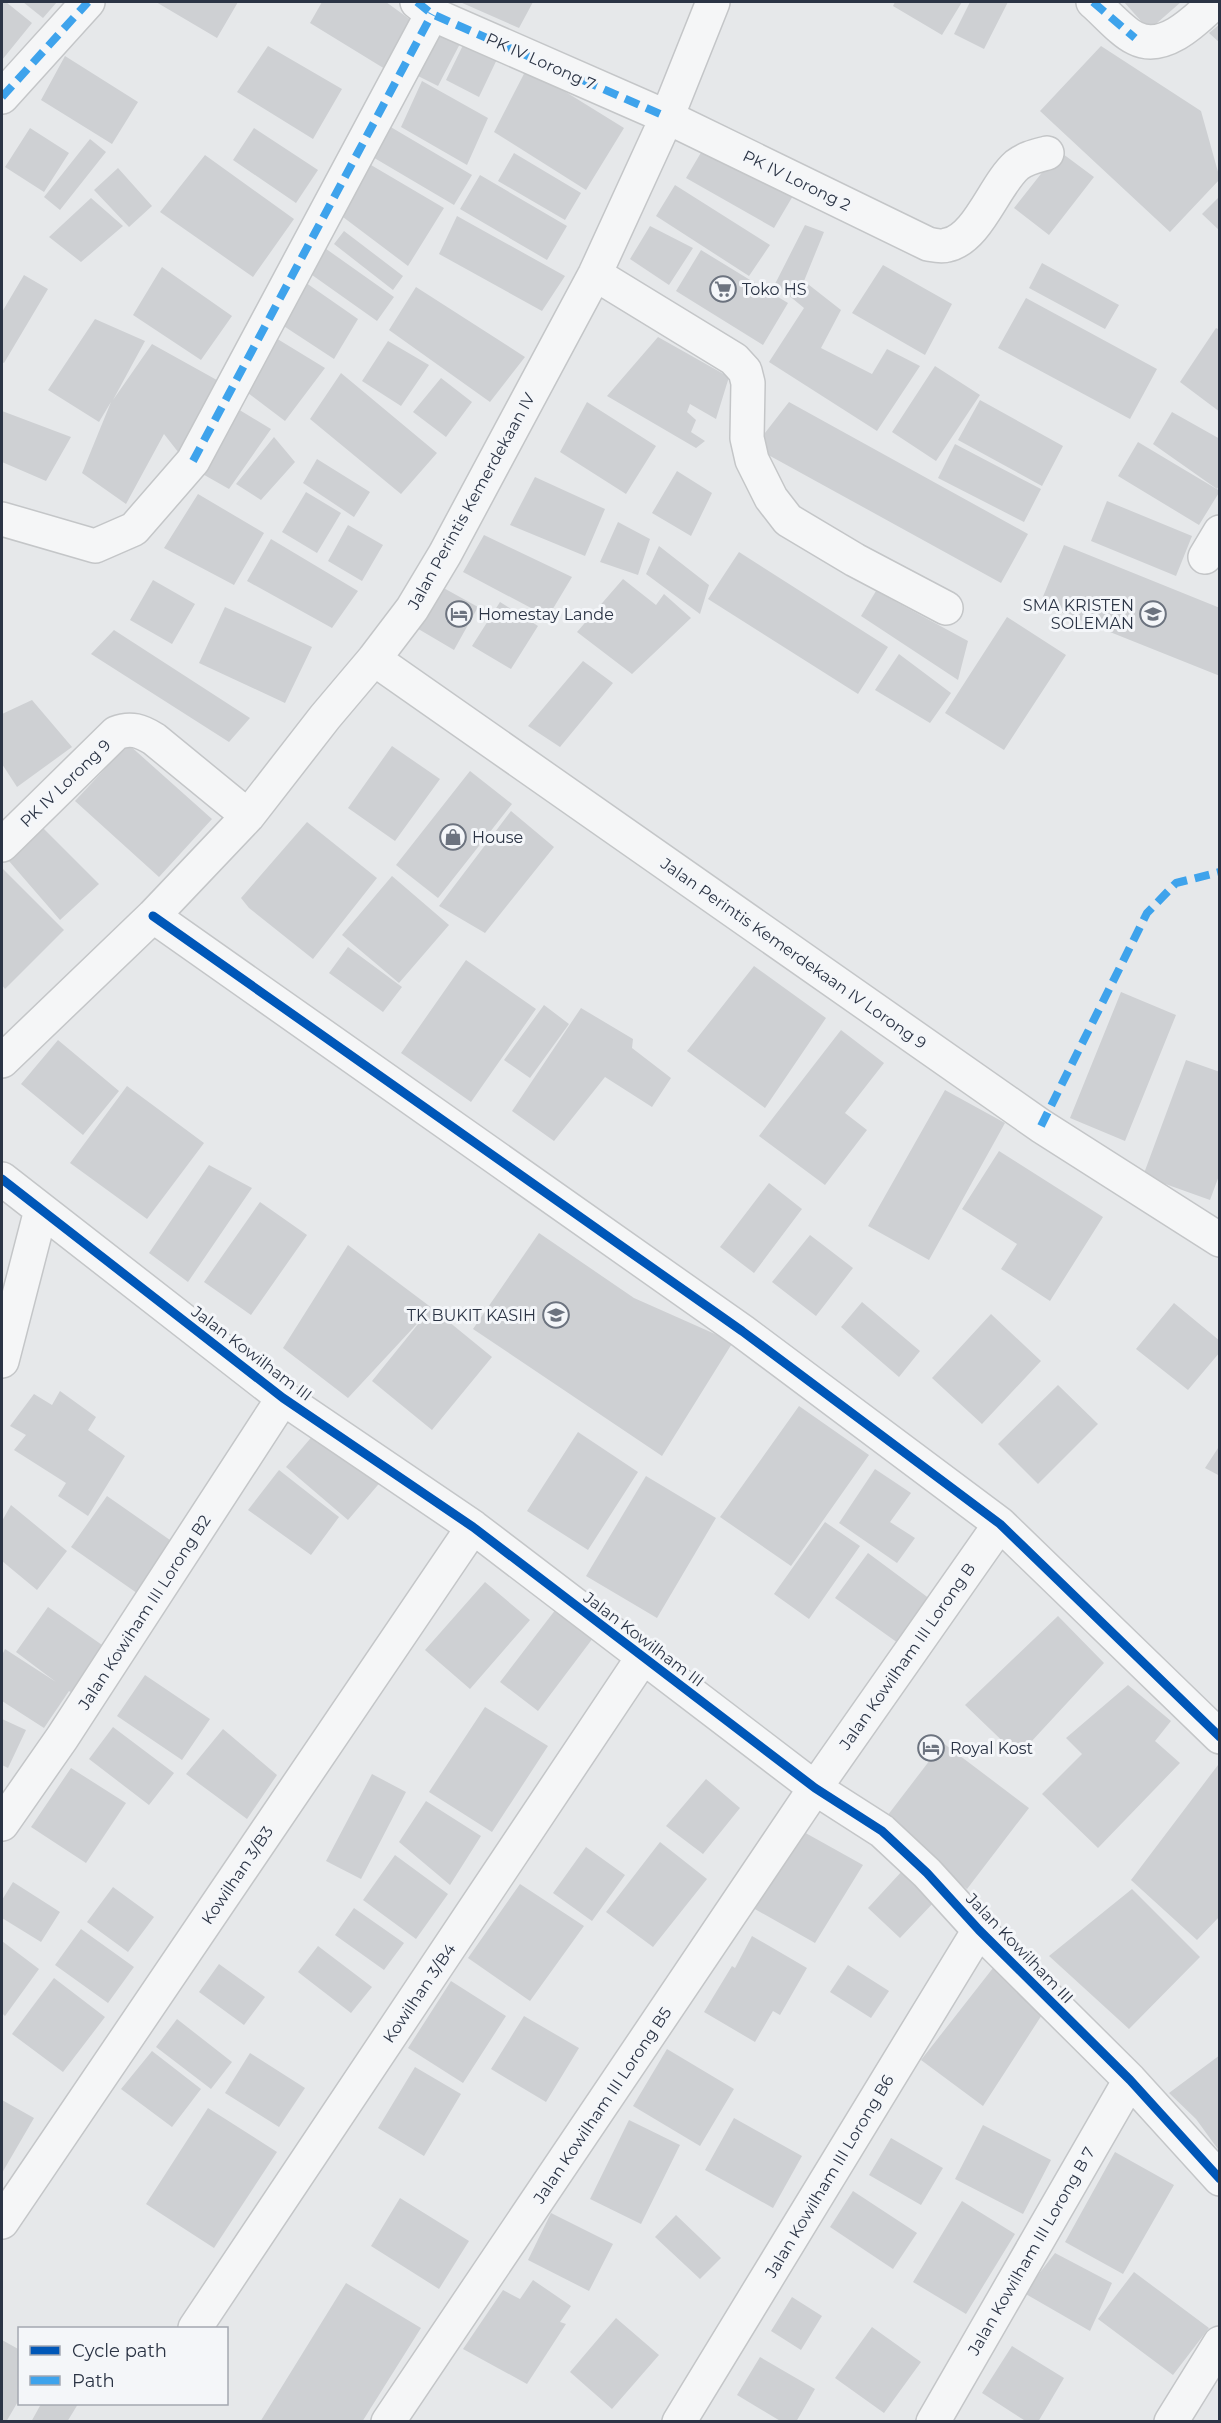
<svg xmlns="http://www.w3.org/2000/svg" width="1221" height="2423" font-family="Montserrat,sans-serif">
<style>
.building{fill:#ced0d3}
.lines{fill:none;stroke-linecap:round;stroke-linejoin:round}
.minor-casing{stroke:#c4c6c8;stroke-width:36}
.minor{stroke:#f5f6f7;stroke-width:33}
.quiet{stroke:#3ea3ec;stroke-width:8;stroke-dasharray:15 8;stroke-linecap:butt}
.cycleway-casing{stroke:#f4f6f9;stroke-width:13}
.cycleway{stroke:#0057b8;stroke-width:9}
.labels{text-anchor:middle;stroke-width:6;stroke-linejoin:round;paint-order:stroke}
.street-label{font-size:16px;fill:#2b3445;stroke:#f4f6f9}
.poi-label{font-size:16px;fill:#2b3445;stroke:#f4f6f9;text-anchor:start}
</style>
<rect width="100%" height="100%" fill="#e6e8ea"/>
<path class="building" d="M2,2H6L32,23L2,60Z
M23,2H57L43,18Z
M156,2H238L217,38Z
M322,2H386L415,23L385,69L310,23Z
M460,2H533L519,28Z
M895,2H962L942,35L893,6Z
M970,2H1008L984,49L954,34Z
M1124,2H1181L1149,30Z
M434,24L463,38L438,86L410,72Z
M1220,24V43L1209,33Z
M467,37L500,53L479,97L446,80Z
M268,46L342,89L313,139L237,92Z
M1101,46L1201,111L1220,179L1170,232L1040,111Z
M65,56L138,102L112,144L41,100Z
M527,68L624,128L586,190L494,132Z
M422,81L488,118L467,165L401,127Z
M389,126L472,175L454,205L371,156Z
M30,128L69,153L44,192L5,167Z
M254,128L318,170L296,203L233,160Z
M90,139L106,152L60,210L44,197Z
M709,139L797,189L774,228L686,178Z
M1059,151L1094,177L1049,235L1014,208Z
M514,153L581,193L565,220L498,181Z
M205,155L294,219L253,277L160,212Z
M371,165L444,208L408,266L339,214Z
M118,168L152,206L129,227L94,190Z
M480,175L567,226L547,260L460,209Z
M675,185L770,245L749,276L656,216Z
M1220,196V231L1202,214Z
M91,198L123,226L81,262L49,237Z
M457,216L565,276L542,311L439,254Z
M805,225L824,232L804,281L841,310L821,348L872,374L887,349L920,366L877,431L769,362L804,308L775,284Z
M650,226L693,248L669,285L630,259Z
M344,231L403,276L393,290L334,244Z
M322,246L394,297L377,321L305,270Z
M701,250L788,303L763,345L676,291Z
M1042,263L1119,305L1105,329L1029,288Z
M883,265L952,304L925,355L852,313Z
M162,267L232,316L201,360L133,315Z
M24,275L48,289L4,363L2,362V312Z
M299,278L358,319L334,359L273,319Z
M416,287L525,357L490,402L389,330Z
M1026,298L1157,369L1130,419L998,348Z
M95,319L145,341L113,400L152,344L224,384L182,457L164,434L126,504L82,473L111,402L99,422L48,390Z
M1216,328L1220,330V412L1180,382Z
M266,332L325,368L285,421L236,384Z
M658,337L729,377L716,419L690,404L687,412L696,420L691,432L705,441L696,448L607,396Z
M388,341L429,365L401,406L362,381Z
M935,366L980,395L936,461L892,432Z
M341,373L437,453L401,494L310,419Z
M441,378L472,402L446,437L413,412Z
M980,400L1063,446L1042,486L958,440Z
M587,402L656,446L626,494L560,452Z
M789,402L1028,534L1001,583L754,447Z
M228,403L271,429L229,489L192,468Z
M2,411L71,437L46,481L2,462Z
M1172,412L1220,439V484L1217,489L1153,444Z
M274,437L295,462L261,500L236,484Z
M1138,442L1220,491L1199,525L1118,476Z
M955,444L1041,489L1024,522L938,478Z
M317,459L370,492L354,517L303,483Z
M677,471L712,493L691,536L652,513Z
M535,477L605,509L585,556L510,525Z
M306,492L341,513L317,553L282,532Z
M198,494L264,533L234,585L164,548Z
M1107,501L1192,536L1176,576L1091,541Z
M618,522L650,539L638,575L600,562Z
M348,525L383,545L362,581L328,561Z
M484,535L572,577L548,617L463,572Z
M271,539L358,591L332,628L247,581Z
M1064,545L1220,608V676L1040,604Z
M659,546L709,585L700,614L646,574Z
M739,552L888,647L858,694L708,599Z
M623,579L656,605L664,594L691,618L632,674L577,632Z
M153,580L195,604L172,644L130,620Z
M440,586L478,607L454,650L415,627Z
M876,591L968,641L958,680L861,616Z
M500,602L538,626L511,669L472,646Z
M225,607L312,647L285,703L199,663Z
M1007,617L1066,655L1004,750L945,713Z
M114,630L250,718L229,742L91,654Z
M899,654L951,693L930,723L875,690Z
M583,661L613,683L560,747L528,726Z
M32,700L72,747L17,787L2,764V714Z
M128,744L212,819L159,877L75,801Z
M392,746L440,779L395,841L348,808Z
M470,771L512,804L438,898L396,865Z
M511,811L554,847L485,933L439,906Z
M35,820L99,884L60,920L2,853Z
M307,822L377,878L313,959L249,908L241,898Z
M2,868L64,930L5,989L2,985Z
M392,876L449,925L399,983L342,935Z
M348,947L402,987L383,1012L329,973Z
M466,960L536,1009L471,1102L401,1053Z
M754,966L826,1018L765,1108L687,1051Z
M1121,992L1176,1015L1125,1141L1070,1118Z
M544,1005L569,1024L530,1078L504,1060Z
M581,1008L633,1039L632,1048L671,1078L652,1107L605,1077L554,1141L512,1111Z
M841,1030L884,1063L845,1113L867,1130L825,1185L759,1136Z
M58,1040L119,1091L83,1135L21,1084Z
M1186,1060L1220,1072V1173L1210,1200L1143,1176Z
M127,1086L204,1143L147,1219L70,1163Z
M945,1090L1005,1123L929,1260L868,1226Z
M999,1151L1103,1217L1050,1301L1001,1269L1017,1244L962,1209Z
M209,1165L252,1188L188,1282L149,1253Z
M769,1183L802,1209L754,1273L720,1247Z
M260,1202L307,1235L251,1315L204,1282Z
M539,1233L634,1298L733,1342L662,1456L473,1329Z
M810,1235L853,1268L816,1316L772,1282Z
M348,1245L432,1308L492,1357L432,1430L372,1381L427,1313L348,1398L283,1348Z
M862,1302L920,1351L899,1377L841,1327Z
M1174,1303L1220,1341V1352L1188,1390L1136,1349Z
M991,1314L1041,1361L982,1424L932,1378Z
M1058,1385L1098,1424L1038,1484L998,1444Z
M60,1391L96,1417L88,1430L125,1456L88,1516L58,1496L66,1483L14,1450L26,1435L10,1426L34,1394L52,1405Z
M799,1406L869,1455L791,1566L720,1517Z
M321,1426L383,1479L348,1520L286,1467Z
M578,1432L638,1472L588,1550L527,1511Z
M1220,1445V1476L1205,1468Z
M875,1469L911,1493L890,1522L915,1538L897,1563L839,1523Z
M279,1470L339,1517L311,1555L248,1510Z
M646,1476L716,1518L657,1618L586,1576Z
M107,1496L180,1547L144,1598L71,1547Z
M11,1505L67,1551L37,1590L2,1561V1521Z
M825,1522L860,1546L809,1619L774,1594Z
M868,1553L930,1599L898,1643L835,1598Z
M485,1582L530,1620L470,1689L425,1650Z
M48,1607L112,1652L79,1698L69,1691L44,1728L2,1701V1655L5,1649L56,1682L16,1652Z
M556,1609L593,1638L538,1711L500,1682Z
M1058,1616L1104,1663L1018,1756L965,1705Z
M145,1675L210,1719L182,1760L117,1716Z
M1128,1685L1171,1721L1155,1741L1180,1763L1098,1848L1042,1794L1082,1754L1066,1738Z
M485,1707L548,1746L492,1832L429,1792Z
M2,1719L26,1730L8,1768L2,1765Z
M113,1727L174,1773L149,1805L89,1759Z
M223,1729L277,1775L247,1819L186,1774Z
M943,1743L1029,1808L967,1889L881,1824Z
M1218,1765L1220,1916L1197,1940L1131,1880Z
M71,1768L126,1803L86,1863L31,1827Z
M372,1774L406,1792L361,1879L326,1861Z
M706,1779L740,1808L703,1854L666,1826Z
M426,1801L481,1836L450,1885L399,1842Z
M802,1831L863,1865L815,1943L753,1908Z
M660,1842L707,1879L653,1947L606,1912Z
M586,1847L625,1875L592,1921L553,1893Z
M395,1855L448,1894L416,1939L363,1900Z
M903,1870L935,1901L900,1938L868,1908Z
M13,1882L60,1912L41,1942L2,1918V1900Z
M520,1884L584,1926L530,2001L468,1958Z
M113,1887L154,1917L128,1952L87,1922Z
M1132,1889L1200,1957L1129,2029L1049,1956Z
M354,1908L404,1943L384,1970L335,1935Z
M81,1929L134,1967L108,2003L55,1965Z
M752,1936L807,1968L780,2015L773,2011L755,2042L704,2012L732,1966L735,1968Z
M2,1941L39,1969L5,2016L2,2013Z
M318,1946L372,1987L351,2013L298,1972Z
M219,1964L265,1997L244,2025L199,1992Z
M848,1965L889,1991L871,2018L830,1992Z
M993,1968L1049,2004L983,2106L921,2060Z
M54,1978L105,2017L63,2072L12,2034Z
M451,1981L506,2016L463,2083L408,2048Z
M524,2016L579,2048L546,2102L491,2069Z
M177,2019L232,2062L211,2089L156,2047Z
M667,2049L734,2089L700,2146L633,2106Z
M152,2051L201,2089L172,2127L121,2089Z
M250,2053L305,2088L279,2127L225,2093Z
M1220,2055V2152L1196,2119L1169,2093Z
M415,2067L461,2094L424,2156L378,2128Z
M2,2100L34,2118L2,2173Z
M208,2108L277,2152L214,2248L146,2204Z
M734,2118L802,2156L773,2208L705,2170Z
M629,2120L680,2145L641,2224L590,2199Z
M983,2125L1051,2160L1023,2214L955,2179Z
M891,2138L943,2168L921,2205L869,2175Z
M1115,2152L1174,2185L1123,2274L1065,2242Z
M853,2191L917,2233L893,2269L830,2227Z
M400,2198L469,2241L439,2289L371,2246Z
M962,2201L1015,2234L966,2314L913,2282Z
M551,2213L613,2244L589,2291L528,2260Z
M676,2215L721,2258L700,2279L655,2237Z
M1055,2253L1112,2283L1090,2331L1024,2293Z
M1134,2272L1209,2328L1173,2375L1098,2319Z
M533,2280L571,2306L560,2322L566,2324L527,2384L463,2349L503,2290L520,2299Z
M346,2283L421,2328L362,2422H260Z
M792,2297L822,2316L801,2350L771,2331Z
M616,2318L659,2355L612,2409L570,2372Z
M872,2327L921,2362L884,2413L835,2378Z
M2,2340L20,2350V2398L6,2422H2Z
M1012,2346L1064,2378L1038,2422H1027L982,2393Z
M760,2357L815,2389L796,2422H782L737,2395Z
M41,2404H78L67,2422H31Z"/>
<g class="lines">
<g class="minor-casing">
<path id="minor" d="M417,2L432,14L667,117L928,244C934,245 941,247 947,245C978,239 994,185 1017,165C1026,158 1036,156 1047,153
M1093,2C1105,12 1122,32 1135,38C1164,53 1196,20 1215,2
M2,97L88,2
M595,274L734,359L745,371L748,383L747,438L752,460L771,498L788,520L855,560L946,608
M2,519L95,546L134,529L193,461L432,14
M1205,557L1220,532
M374,659L1041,1126L1220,1240
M2,845L116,733C131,727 141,731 154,739L248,816
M153,916L742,1331L1000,1524L1220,1737
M2,1061L153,916L248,816L325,717L374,659L412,609L445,554L595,274L667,117L713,2
M2,1179L283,1398L473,1527L815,1788L882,1831L927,1873L979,1930L1130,2080L1220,2179
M2,1361L41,1210
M2,1824L62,1738L283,1398
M2,2222L473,1527
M195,2328L643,1657
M388,2422L815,1788L1000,1524
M679,2422L979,1930
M933,2422L1130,2080
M1171,2422L1220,2343"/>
</g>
<use href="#minor" class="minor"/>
<path class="quiet" d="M417,2L432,14L667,117
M1093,2L1135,38
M2,97L88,2
M193,461L432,14
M1041,1126L1147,913L1176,883L1220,872"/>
<g class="cycleway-casing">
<path id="cycleway" d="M153,916L742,1331L1000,1524L1220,1737
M2,1179L283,1398L473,1527L815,1788L882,1831L927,1873L979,1930L1130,2080L1220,2179"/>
</g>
<use href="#cycleway" class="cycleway"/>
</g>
<defs>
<g id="supermarket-ring" transform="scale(1.35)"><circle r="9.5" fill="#f4f6f9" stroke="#6c737f" stroke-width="1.5"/><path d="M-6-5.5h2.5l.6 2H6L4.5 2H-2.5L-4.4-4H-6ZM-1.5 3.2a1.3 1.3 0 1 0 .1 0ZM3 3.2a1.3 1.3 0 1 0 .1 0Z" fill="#6c737f"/></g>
<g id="hotel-ring" transform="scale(1.35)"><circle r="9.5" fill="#f4f6f9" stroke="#6c737f" stroke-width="1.5"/><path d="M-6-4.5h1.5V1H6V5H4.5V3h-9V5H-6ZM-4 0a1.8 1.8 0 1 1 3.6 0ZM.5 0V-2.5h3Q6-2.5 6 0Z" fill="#6c737f"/></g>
<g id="school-ring" transform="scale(1.35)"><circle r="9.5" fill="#f4f6f9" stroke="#6c737f" stroke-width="1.5"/><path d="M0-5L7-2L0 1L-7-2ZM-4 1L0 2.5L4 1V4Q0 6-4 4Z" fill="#6c737f"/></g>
<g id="shop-ring" transform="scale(1.35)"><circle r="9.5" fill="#f4f6f9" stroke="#6c737f" stroke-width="1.5"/><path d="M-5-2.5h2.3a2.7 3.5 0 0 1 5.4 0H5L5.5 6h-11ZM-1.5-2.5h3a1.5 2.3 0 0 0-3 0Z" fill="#6c737f"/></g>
</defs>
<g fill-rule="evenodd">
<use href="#supermarket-ring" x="723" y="289"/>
<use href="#hotel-ring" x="459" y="614"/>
<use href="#school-ring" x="1153" y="614"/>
<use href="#shop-ring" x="453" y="837"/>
<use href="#school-ring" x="556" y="1315"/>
<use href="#hotel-ring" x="931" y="1748"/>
</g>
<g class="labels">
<g class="street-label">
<text transform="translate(541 61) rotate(24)" y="6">PK IV Lorong 7</text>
<text transform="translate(797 180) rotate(26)" y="6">PK IV Lorong 2</text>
<text transform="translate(471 501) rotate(-61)" y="6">Jalan Perintis Kemerdekaan IV</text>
<text transform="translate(65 783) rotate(-44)" y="6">PK IV Lorong 9</text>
<text transform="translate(794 953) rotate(35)" y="6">Jalan Perintis Kemerdekaan IV Lorong 9</text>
<text transform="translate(252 1353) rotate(37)" y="6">Jalan Kowilham III</text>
<text transform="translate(144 1612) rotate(-57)" y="6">Jalan Kowiham III Lorong B2</text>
<text transform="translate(644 1639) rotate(37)" y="6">Jalan Kowilham III</text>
<text transform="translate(907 1656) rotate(-55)" y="6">Jalan Kowilham III Lorong B</text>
<text transform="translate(237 1875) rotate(-56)" y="6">Kowilhan 3/B3</text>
<text transform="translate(1020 1948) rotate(46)" y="6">Jalan Kowilham III</text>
<text transform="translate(419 1993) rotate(-56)" y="6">Kowilhan 3/B4</text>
<text transform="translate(602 2105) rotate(-56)" y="6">Jalan Kowilham III Lorong B5</text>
<text transform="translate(829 2176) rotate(-59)" y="6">Jalan Kowilham III Lorong B6</text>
<text transform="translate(1031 2251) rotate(-60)" y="6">Jalan Kowilham III Lorong B 7</text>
</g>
<g class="poi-label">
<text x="742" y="295">Toko HS</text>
<text x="1134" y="611" text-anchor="end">SMA KRISTEN<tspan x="1134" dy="18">SOLEMAN</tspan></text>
<text x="478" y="620">Homestay Lande</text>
<text x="472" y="843">House</text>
<text x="536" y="1321" text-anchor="end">TK BUKIT KASIH</text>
<text x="950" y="1754">Royal Kost</text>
</g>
</g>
<rect width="1221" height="2423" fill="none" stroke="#2b3445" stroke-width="6"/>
<rect x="18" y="2327" width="210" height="78" fill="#f4f6f9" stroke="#a4a8b1" stroke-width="1.5"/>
<rect x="30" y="2346" width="30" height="9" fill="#0057b8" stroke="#a4a8b1" stroke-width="1.5"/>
<text x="72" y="2357" font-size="18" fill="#2b3445">Cycle path</text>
<rect x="30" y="2376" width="30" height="9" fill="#3ea3ec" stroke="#a4a8b1" stroke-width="1.5"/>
<text x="72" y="2387" font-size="18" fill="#2b3445">Path</text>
</svg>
